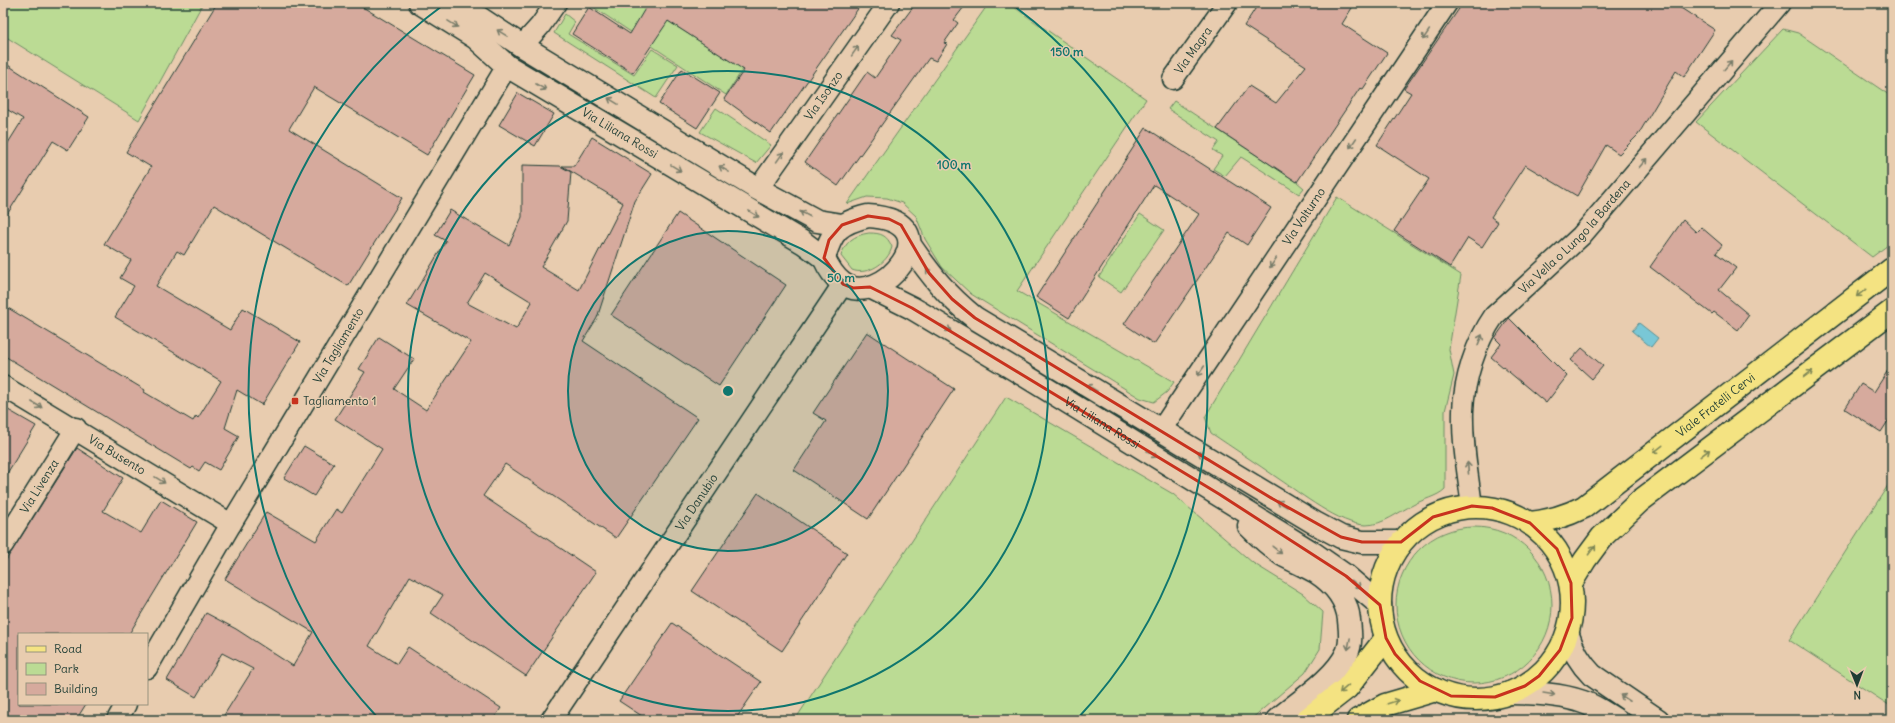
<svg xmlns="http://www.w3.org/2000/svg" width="1895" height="723" font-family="Delius,sans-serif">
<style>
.green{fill:#bbdb94;stroke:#6d8c64}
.water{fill:#79c7d6;stroke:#559095}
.building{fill:#d6aa9d;stroke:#1f3d34;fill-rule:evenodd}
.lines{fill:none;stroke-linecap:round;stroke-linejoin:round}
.minor-casing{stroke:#1f3d34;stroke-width:23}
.tertiary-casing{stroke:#1f3d34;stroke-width:25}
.primary-casing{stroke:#1f3d34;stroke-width:25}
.minor{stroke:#e8ccaf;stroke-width:20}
.tertiary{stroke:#e8ccaf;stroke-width:22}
.primary{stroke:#f4e382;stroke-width:22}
.oneway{stroke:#797d6b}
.oneway2{stroke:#7f8857}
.marked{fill:none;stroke:#c8321e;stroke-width:3;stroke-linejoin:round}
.ring{fill:none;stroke:#0f766e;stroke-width:2}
.poi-dot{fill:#c8321e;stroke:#e8ccaf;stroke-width:1.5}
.labels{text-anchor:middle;stroke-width:3;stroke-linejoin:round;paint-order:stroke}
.street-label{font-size:12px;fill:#1f3d34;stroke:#e8ccaf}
.poi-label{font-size:12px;fill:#1f3d34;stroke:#e8ccaf;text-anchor:start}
.centre{fill:#0f766e;stroke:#e8ccaf;stroke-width:2}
.ring-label{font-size:12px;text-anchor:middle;font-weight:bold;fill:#0f766e;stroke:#e8ccaf;stroke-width:3;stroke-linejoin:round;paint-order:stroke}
</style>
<rect width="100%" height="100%" fill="#e8ccaf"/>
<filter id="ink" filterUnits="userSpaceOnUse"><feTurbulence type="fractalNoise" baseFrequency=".025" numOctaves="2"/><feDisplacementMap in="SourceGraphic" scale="8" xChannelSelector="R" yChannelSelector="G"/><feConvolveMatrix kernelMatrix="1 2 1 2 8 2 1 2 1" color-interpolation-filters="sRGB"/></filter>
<g filter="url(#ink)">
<path class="green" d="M3,3H203L139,120L3,35Z
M587,3H645L646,7L743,69L726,95Z
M989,3H1008L1146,99L1017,291L1174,382L1167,392L1154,402L1140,398L971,294L942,267L925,239L916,216L902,203L887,198L867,197L847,204Z
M565,14L575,22L568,34L634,75L652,49L678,65L656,98L554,33Z
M1783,29L1798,33L1892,97V242L1872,257L1696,122Z
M1174,101L1297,182L1304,188L1299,194L1241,157L1225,176L1213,169L1222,156L1213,150L1219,142L1168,109Z
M716,108L771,145L756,163L700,132Z
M1337,197L1461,275L1449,349L1454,375L1445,411V489C1437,497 1423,499 1413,505C1398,512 1383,525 1366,525C1340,525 1300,493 1279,479C1256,463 1233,448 1211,433L1205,417Z
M1140,214L1164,230L1121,292L1099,277Z
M869,233C881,233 887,235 892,247C888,263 867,276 852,270L841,256C845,242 854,235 869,233Z
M1006,397L1173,494L1253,563L1303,594L1323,612L1320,649L1305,673L1250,720H795Z
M1892,479V707L1789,640Z
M1396 605a78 78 0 1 1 156 0a78 78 0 1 1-156 0Z"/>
<path class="water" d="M1639,323L1658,338L1651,347L1632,331Z"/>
<path class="building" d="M217,3H356L475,75L427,155L314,87L289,129L402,198L348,286L214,205L184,255L177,251L156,286L230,330L243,308L300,342L262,405L237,390L225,428L239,436L219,470L205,462L199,471L193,467L191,469L3,355V305L145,390L144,392L193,421L196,416L198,418L221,381L115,317L134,286L120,278L131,260L104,244L151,167L126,152Z
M640,3H862L771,133L724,99L744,70L668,21L633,73L572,34L589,7L630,34L646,7Z
M916,3H967L954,20L958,23L944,43L947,44L936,61L929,58L838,186L805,162L867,72L875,78L901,40L892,35Z
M1259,3H1355L1342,24L1387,53L1363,89L1360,88L1297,182L1217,129L1249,86L1276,103L1306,66L1244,26Z
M1463,3H1673L1715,30L1684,77L1676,71L1638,135L1619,154L1606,145L1577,196L1525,165L1491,217L1498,222L1482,247L1468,238L1450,267L1394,231L1429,179L1377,145L1411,93L1404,89Z
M3,62L89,117L68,150L53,141L3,221V151L23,119L3,107Z
M682,69L720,93L697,128L659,104Z
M518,93L554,114L535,146L499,125Z
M1146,128L1271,208L1247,245L1229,233L1154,344L1124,324L1199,214L1154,185L1069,318L1036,297Z
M592,137L652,174L635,201L597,318L583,341L698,418L616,538L505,464L483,496L596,572L526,676L431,613L443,595L410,576L369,646L397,664L408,647L501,708L493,720H221L253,669L222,653L196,697L167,680L206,613L236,629L293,666L313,632L225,579L266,512L316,541L336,509L342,513L382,449L335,419L365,372L359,369L379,337L414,359L394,389L426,410L471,342L407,305L446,241L435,235L450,210L509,245L522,217V165L560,166L571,172L567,221L541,267L579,290L623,203L562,166H574ZM485,273L532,302L516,329L467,303Z
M678,213L786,285L719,386L611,315Z
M1683,220L1696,232L1701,227L1722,245L1716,253L1736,268L1719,290L1749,315L1738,330L1714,312L1712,314L1650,267Z
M1509,318L1567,376L1546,403L1491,357L1501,344L1495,338Z
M867,332L954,389L868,519L794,470L826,421L813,413Z
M1582,348L1603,366L1592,379L1571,360Z
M1892,364V415L1881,432L1845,409L1861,384L1874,392Z
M3,407L36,426L3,480Z
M304,446L334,464L314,496L284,478Z
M77,448L123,478L103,511L141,533L161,500L197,522L129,634H19V704H86L76,720H3V565Z
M758,493L847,553L782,651L692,591Z
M672,623L761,682L735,720H648L619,701Z"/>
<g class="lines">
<g class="minor-casing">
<g id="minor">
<path d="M522,46L540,26L556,3"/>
<path id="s1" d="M1173,79L1227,3"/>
<path id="s2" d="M758,189L889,3"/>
<path id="s3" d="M3,386L231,524"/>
<path id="s4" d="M1161,430L1447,3"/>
<path id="s5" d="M1472,506C1468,475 1462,443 1463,411C1464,379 1476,342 1494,316L1581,236L1780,3"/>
<path id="s6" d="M3,545L76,428"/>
<path id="s7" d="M147,668L231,524L507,66"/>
<path d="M117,720L126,704"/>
<path id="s8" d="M551,720L843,284"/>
</g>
</g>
<g class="tertiary-casing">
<g id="tertiary">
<path id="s9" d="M420,3L476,38L507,66L804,243L824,258"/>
<path d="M457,3L522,46L758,189L817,221L842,225"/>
<path d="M868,216C957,221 880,312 842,283C833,276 828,267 824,258C832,230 839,223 868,216Z"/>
<path d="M910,245C930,274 946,295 975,318L1315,523L1341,537L1362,542H1401"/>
<path id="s10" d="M870,287L912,308L1014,369L1313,553L1346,576L1380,605"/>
<path d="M1249,526C1259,536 1271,547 1283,555C1294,561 1305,566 1316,572C1333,583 1347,599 1349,620C1350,631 1352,643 1347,653C1335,679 1298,702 1277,720"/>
<path d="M1568,635C1573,651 1580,663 1592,675L1658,720"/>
<path d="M1510,693C1535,693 1560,694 1583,702C1595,706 1606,714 1616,720"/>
</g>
</g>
<g class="primary-casing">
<g id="primary">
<circle cx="1476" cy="603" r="96"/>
<path id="s11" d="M1530,523C1550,521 1566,516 1584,507L1892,269"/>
<path d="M1571,583L1585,560L1602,537L1640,501L1892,311"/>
<path d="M1306,720L1347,688L1386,638"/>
<path d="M1358,720L1385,705L1436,690"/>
</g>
</g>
<use href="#minor" class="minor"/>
<use href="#tertiary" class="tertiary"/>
<use href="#primary" class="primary"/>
</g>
<defs><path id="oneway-shaft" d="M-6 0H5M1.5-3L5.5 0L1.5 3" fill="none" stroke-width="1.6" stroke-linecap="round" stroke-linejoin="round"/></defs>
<g class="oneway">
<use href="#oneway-shaft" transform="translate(453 24) rotate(32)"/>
<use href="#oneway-shaft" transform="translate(502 33) rotate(-148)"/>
<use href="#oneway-shaft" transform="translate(1426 35) rotate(124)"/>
<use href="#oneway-shaft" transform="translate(855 51) rotate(-55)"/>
<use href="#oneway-shaft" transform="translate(1728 65) rotate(-50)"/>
<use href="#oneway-shaft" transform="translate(541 87) rotate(31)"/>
<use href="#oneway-shaft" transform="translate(613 101) rotate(-149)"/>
<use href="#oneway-shaft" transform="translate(1353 143) rotate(124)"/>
<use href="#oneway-shaft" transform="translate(780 157) rotate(-55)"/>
<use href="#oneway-shaft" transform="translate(1643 163) rotate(-50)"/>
<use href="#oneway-shaft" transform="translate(676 168) rotate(31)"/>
<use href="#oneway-shaft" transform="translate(724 169) rotate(-149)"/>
<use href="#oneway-shaft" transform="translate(754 214) rotate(31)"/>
<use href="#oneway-shaft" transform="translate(805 214) rotate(-152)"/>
<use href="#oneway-shaft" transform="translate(1273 263) rotate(124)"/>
<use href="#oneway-shaft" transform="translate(930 273) rotate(-128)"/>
<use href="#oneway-shaft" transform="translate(946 328) rotate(31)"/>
<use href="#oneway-shaft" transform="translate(1480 340) rotate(-68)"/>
<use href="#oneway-shaft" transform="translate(1201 371) rotate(124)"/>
<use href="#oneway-shaft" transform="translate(1092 388) rotate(-149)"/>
<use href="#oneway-shaft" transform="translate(37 405) rotate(30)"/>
<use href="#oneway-shaft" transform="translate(1152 454) rotate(32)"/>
<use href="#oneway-shaft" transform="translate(1203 455) rotate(-149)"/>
<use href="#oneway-shaft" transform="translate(1468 468) rotate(-95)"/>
<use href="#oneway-shaft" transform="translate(160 480) rotate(32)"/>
<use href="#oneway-shaft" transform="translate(1282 504) rotate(-150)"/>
<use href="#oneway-shaft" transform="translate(1277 550) rotate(38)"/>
<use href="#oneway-shaft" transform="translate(1356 584) rotate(40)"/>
<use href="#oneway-shaft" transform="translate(1349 644) rotate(101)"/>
<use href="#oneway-shaft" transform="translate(1549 694) rotate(9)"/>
<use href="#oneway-shaft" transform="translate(1625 698) rotate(-147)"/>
</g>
<g class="oneway2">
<use href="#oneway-shaft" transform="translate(1861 293) rotate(142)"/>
<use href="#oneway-shaft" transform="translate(1808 374) rotate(-37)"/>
<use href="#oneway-shaft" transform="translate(1658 449) rotate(142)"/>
<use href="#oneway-shaft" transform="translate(1705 453) rotate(-37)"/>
<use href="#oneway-shaft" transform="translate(1592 550) rotate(-53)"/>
<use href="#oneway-shaft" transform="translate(1344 689) rotate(139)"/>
<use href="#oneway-shaft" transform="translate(1393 702) rotate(-18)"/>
</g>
</g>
<path class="marked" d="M868,216L889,219L901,225L929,273L952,299L975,318L1273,499L1341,537L1362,542H1401L1433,517L1472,506L1492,508L1530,523L1557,549L1571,583L1572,618L1560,650L1539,676L1525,686L1495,697L1451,696L1420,681L1395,654L1386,638L1380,605L1346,576L1219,494L912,308L870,287L853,288L843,284L824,258L829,240L842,225Z"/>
<circle cx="728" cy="391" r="160" fill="#0f766e" fill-opacity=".12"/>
<g class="ring">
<circle cx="728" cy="391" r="160"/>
<circle cx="728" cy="391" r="320"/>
<path d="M378 718A479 479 0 0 1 446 3M1010 3A479 479 0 0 1 1078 718"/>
</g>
<rect class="poi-dot" x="291" y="397" width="8" height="8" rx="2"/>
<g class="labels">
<g class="street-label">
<text dy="4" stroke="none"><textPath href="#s1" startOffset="35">Via Magra</textPath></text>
<text dy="4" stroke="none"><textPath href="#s2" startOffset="114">Via Isonzo</textPath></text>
<text dy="4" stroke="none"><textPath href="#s9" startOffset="239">Via Liliana Rossi</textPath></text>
<text dy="4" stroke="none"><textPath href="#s4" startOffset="257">Via Volturno</textPath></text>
<text dy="4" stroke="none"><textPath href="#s5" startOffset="310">Via Vella o Lungo la Bardena</textPath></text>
<text dy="4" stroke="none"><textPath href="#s7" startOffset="375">Via Tagliamento</textPath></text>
<text dy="4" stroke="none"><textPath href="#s11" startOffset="223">Viale Fratelli Cervi</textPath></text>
<text dy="4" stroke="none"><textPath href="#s10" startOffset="269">Via Liliana Rossi</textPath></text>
<text dy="4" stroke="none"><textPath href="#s3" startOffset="133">Via Busento</textPath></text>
<text dy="4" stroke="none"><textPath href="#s6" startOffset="69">Via Livenza</textPath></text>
<text dy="4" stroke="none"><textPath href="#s8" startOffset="262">Via Danubio</textPath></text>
</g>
<g class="poi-label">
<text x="303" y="405">Tagliamento 1</text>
</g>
</g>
<circle cx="728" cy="391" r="6" class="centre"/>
<g class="ring-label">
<text x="1067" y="56">150 m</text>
<text x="954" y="169">100 m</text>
<text x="841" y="282">50 m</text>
</g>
<rect width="1895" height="723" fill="none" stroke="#e8ccaf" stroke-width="16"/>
<rect x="8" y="8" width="1879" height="707" fill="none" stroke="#1f3d34" stroke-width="1.5" filter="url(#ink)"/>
<rect x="18" y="633" width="130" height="72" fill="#e8ccaf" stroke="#98937e"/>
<rect x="26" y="646" width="20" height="6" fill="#f4e382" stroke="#98937e"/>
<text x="54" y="653" font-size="12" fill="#1f3d34">Road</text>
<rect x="26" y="663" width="20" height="12" fill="#bbdb94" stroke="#98937e"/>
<text x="54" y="673" font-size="12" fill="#1f3d34">Park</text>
<rect x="26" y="683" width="20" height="12" fill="#d6aa9d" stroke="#98937e"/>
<text x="54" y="693" font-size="12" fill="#1f3d34">Building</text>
<g transform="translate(1857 685) rotate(179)" stroke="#e8ccaf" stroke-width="3" paint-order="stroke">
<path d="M0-3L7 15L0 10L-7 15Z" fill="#1f3d34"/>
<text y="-6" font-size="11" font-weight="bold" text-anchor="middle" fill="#1f3d34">N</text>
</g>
</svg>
